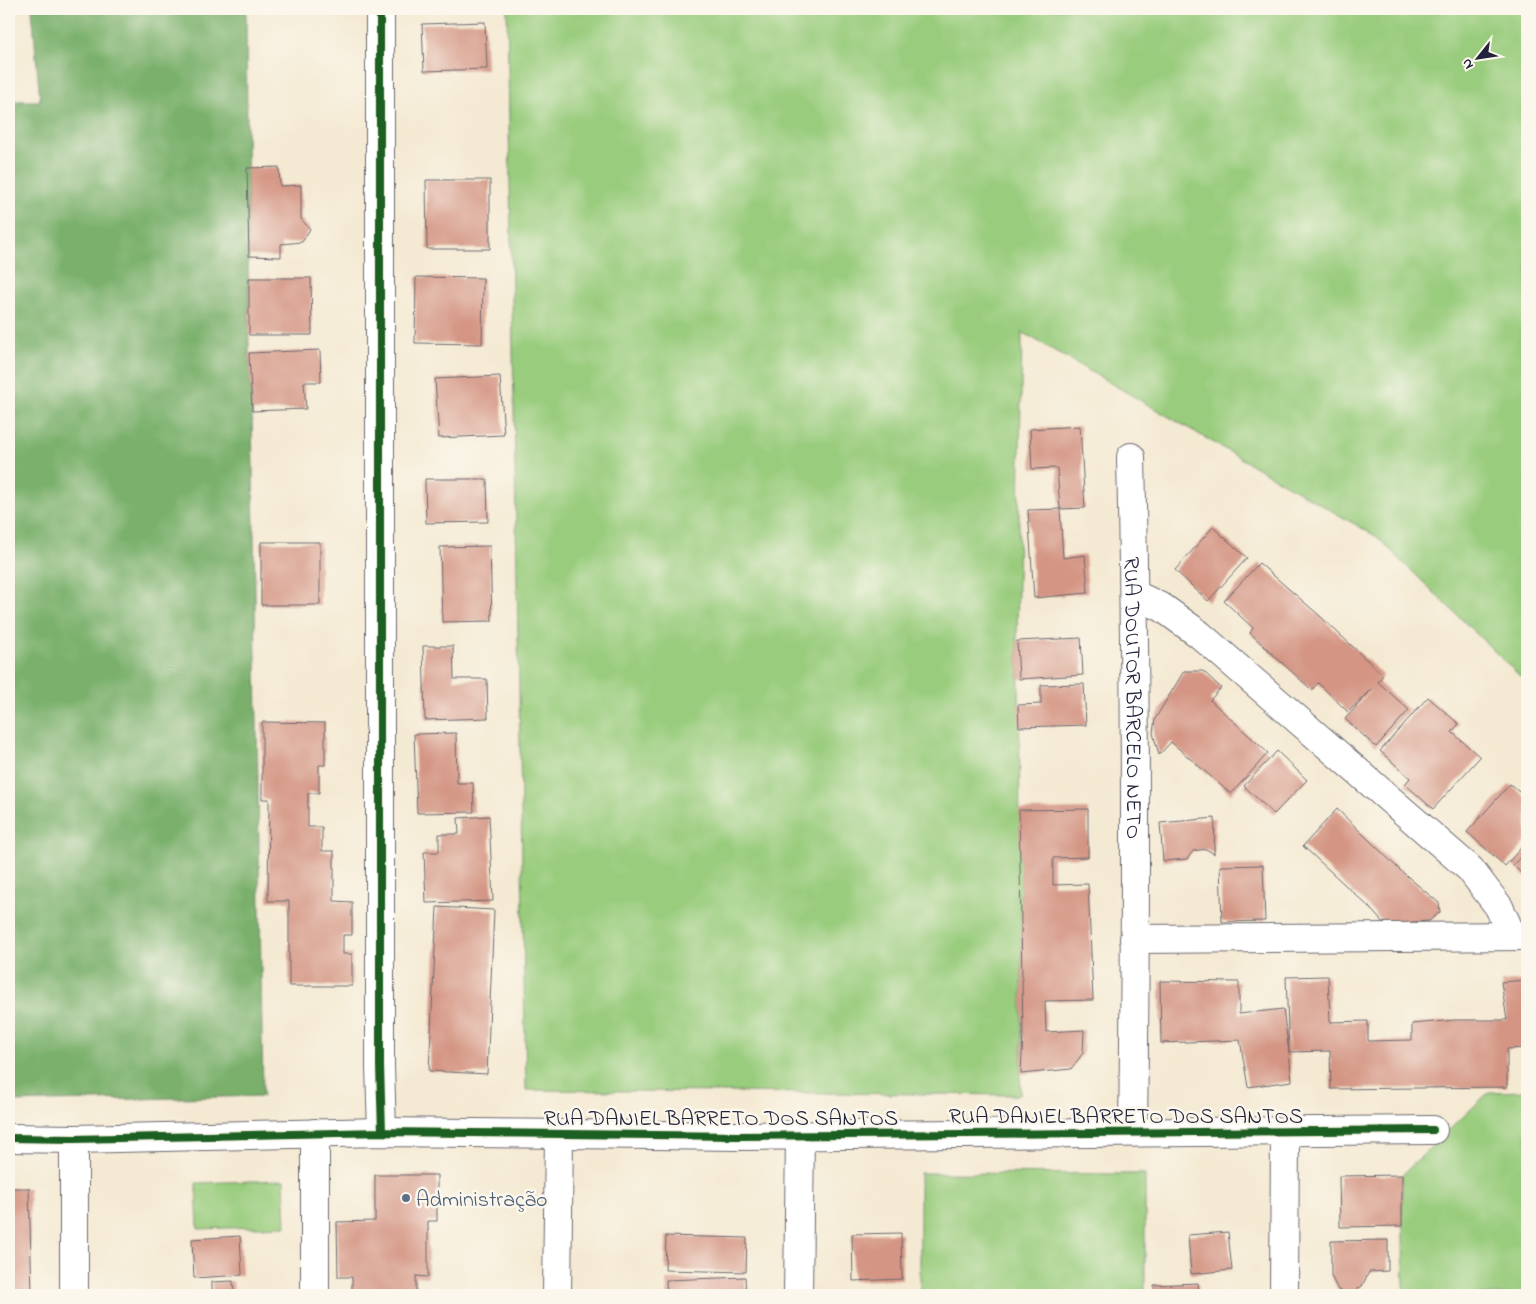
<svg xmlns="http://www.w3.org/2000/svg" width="1536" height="1304" font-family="'Indie Flower',sans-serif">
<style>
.green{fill:#99cc7d;stroke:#5e775c}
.forest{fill:#7ab06c;stroke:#4e6954}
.building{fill:#d49584}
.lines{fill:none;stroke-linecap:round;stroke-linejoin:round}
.street-casing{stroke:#6c6870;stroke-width:30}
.street{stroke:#fff;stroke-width:28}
.cycleway-casing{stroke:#fbf7ec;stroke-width:11}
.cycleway{stroke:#1b5e20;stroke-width:8}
.service-dot{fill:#5c6f8a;stroke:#fbf7ec;stroke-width:2}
.labels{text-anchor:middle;stroke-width:5;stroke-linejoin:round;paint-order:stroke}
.street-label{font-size:22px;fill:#22223b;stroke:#fbf7ec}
.service-label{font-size:22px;fill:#4e5e75;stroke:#fbf7ec;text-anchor:start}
</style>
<rect width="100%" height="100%" fill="#fbf7ec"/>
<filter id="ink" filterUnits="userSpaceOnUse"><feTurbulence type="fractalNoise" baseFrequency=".02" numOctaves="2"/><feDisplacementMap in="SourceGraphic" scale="10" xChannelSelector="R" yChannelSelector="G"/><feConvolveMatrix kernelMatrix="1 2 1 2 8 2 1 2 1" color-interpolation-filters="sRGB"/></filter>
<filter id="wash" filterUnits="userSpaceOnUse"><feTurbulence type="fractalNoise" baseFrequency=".0096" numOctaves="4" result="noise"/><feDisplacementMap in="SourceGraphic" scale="20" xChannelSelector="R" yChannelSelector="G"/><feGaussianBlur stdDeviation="1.12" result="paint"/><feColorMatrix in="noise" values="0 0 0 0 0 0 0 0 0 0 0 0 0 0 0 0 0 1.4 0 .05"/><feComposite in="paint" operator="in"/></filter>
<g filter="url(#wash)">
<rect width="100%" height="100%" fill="#f4e9d2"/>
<path class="green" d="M507,9H1527V683L1377,537L1022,332L1017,641C1021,704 1019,767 1020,830C1021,919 1024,1007 1020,1095L526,1090Z
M1527,1091V1295H1404L1402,1175L1489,1092Z
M920,1173L1145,1174V1295H920Z
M284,1180L286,1226L198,1229L196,1183Z"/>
<path class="forest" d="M32,9H246L249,353L252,411L263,1096L9,1102V101H40Z"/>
<g id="blocks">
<path class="building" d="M485,22L487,69L424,71L422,24Z
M9,30H13L12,98L9,97Z
M279,167L280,186L301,185V219L310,229L302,242L281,244V257L249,256L247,168Z
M426,180H490V249H427Z
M416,277L483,278L482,344L415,343Z
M249,278H311L312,335H249Z
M320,350L321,382H304L306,409L252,411L249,353Z
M500,376L504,435L439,438L435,379Z
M1080,426L1085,508L1060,509L1057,468L1032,469L1030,429Z
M425,479H487L488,522L426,523Z
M1060,509L1063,558L1085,555L1088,593L1034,598L1028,510Z
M1213,527L1247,558L1208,601L1175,570Z
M261,542H320V605H261Z
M490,546L492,621L442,622L440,547Z
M1259,563L1320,616L1383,675L1378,682L1409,710L1376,747L1345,719L1373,688L1348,712L1318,683L1312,690L1281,662L1250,633L1253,628L1224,601Z
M1081,638L1083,675L1019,679L1017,641Z
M423,646H453L454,679H487L488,718L425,720Z
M1184,671H1203L1221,688L1210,700L1268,753L1231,794L1171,742L1159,755L1153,733L1155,719Z
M1084,684L1086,725L1019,727L1018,705L1041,704V685Z
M1428,697L1459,724L1452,732L1480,757L1433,809L1405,784L1410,778L1380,751Z
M262,722L325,723V765H319V793H308V827H322V851H334V901L352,902V935H343V954H352V986H289V901H268L269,799H262Z
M456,733L457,783H473L474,812L417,813L414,734Z
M1277,751L1307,780L1274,814L1244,786Z
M1510,784L1527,799V841L1505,866L1467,832Z
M1088,809V857L1053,858V885L1088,884L1093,1000L1045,1001L1046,1032L1084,1030L1083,1053L1071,1069L1021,1074L1023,1033L1019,810Z
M1337,809L1401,871L1439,903L1440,912L1429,921L1384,924L1369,907L1303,846Z
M489,816L493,901L426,903L424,852H439V834H459L458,818Z
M1215,818L1214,854L1206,849L1193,851L1187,859L1163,861L1160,823Z
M1527,850V879L1513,865Z
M1263,865L1265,921L1222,922L1220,866Z
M437,907L494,910L487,1074L429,1071Z
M1328,976L1330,1022L1368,1021V1041L1412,1040V1024L1455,1020H1507L1501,982L1527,980V1048L1507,1049V1087L1331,1089L1330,1051L1289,1052L1292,1081L1248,1087L1240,1040L1161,1043L1160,981L1239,982V1014L1283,1009L1289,1052L1286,977Z
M375,1175H437V1221H428V1277L416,1276V1295H352V1277H338L337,1222L375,1221Z
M1402,1175V1226L1340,1227L1339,1176Z
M9,1188H29L32,1295H9Z
M1228,1232L1232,1270L1191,1274L1188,1235Z
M901,1233L902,1279L853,1281L852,1234Z
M240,1236L242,1275L194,1278L192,1239Z
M666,1236L747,1238L746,1272L665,1270Z
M1388,1240V1271L1369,1272L1362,1286L1351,1294L1338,1290L1331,1276V1241Z
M745,1277L746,1295H667L666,1280Z
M233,1281L234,1295H212V1282Z
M1198,1283L1199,1295H1155L1154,1285Z"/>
</g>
</g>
<g filter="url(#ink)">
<use href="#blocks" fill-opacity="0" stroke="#6c6870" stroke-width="1"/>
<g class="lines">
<g class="street-casing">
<g id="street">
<path d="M380,9V1066L382,1132"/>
<path id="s1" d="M1131,457C1136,682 1136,907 1133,1132"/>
<path d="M1134,594L1163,608L1199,634L1470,869L1499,907L1512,936"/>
<path d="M1134,939L1527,936"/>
<path d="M315,1133V1295"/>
<path d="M9,1138L74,1139L382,1132L738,1136L1433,1130"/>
<path d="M74,1295V1139"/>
<path d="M557,1295L559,1134"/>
<path d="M798,1295L800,1136"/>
<path d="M1284,1295L1285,1132"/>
</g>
</g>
<use href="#street" class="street"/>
<g class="cycleway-casing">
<path id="cycleway" d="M380,9V1066L382,1132
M9,1138L74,1139L382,1132L738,1136L1433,1130"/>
</g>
<use href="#cycleway" class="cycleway"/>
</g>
</g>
<circle class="service-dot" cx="406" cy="1198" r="5"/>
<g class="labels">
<g class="street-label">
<text dy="8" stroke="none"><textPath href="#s1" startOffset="241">RUA DOUTOR BARCELO NETO</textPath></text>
<text x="1126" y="1123">RUA DANIEL BARRETO DOS SANTOS</text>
<text x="721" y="1125">RUA DANIEL BARRETO DOS SANTOS</text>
</g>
<g class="service-label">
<text x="416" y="1206">Administração</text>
</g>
</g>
<rect width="1536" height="1304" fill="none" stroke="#fbf7ec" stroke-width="30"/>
<g transform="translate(1478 58) rotate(240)" stroke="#fbf7ec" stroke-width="4" paint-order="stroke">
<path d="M0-4L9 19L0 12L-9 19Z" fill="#22223b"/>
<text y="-8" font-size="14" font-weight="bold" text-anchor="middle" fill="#22223b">N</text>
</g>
</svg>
